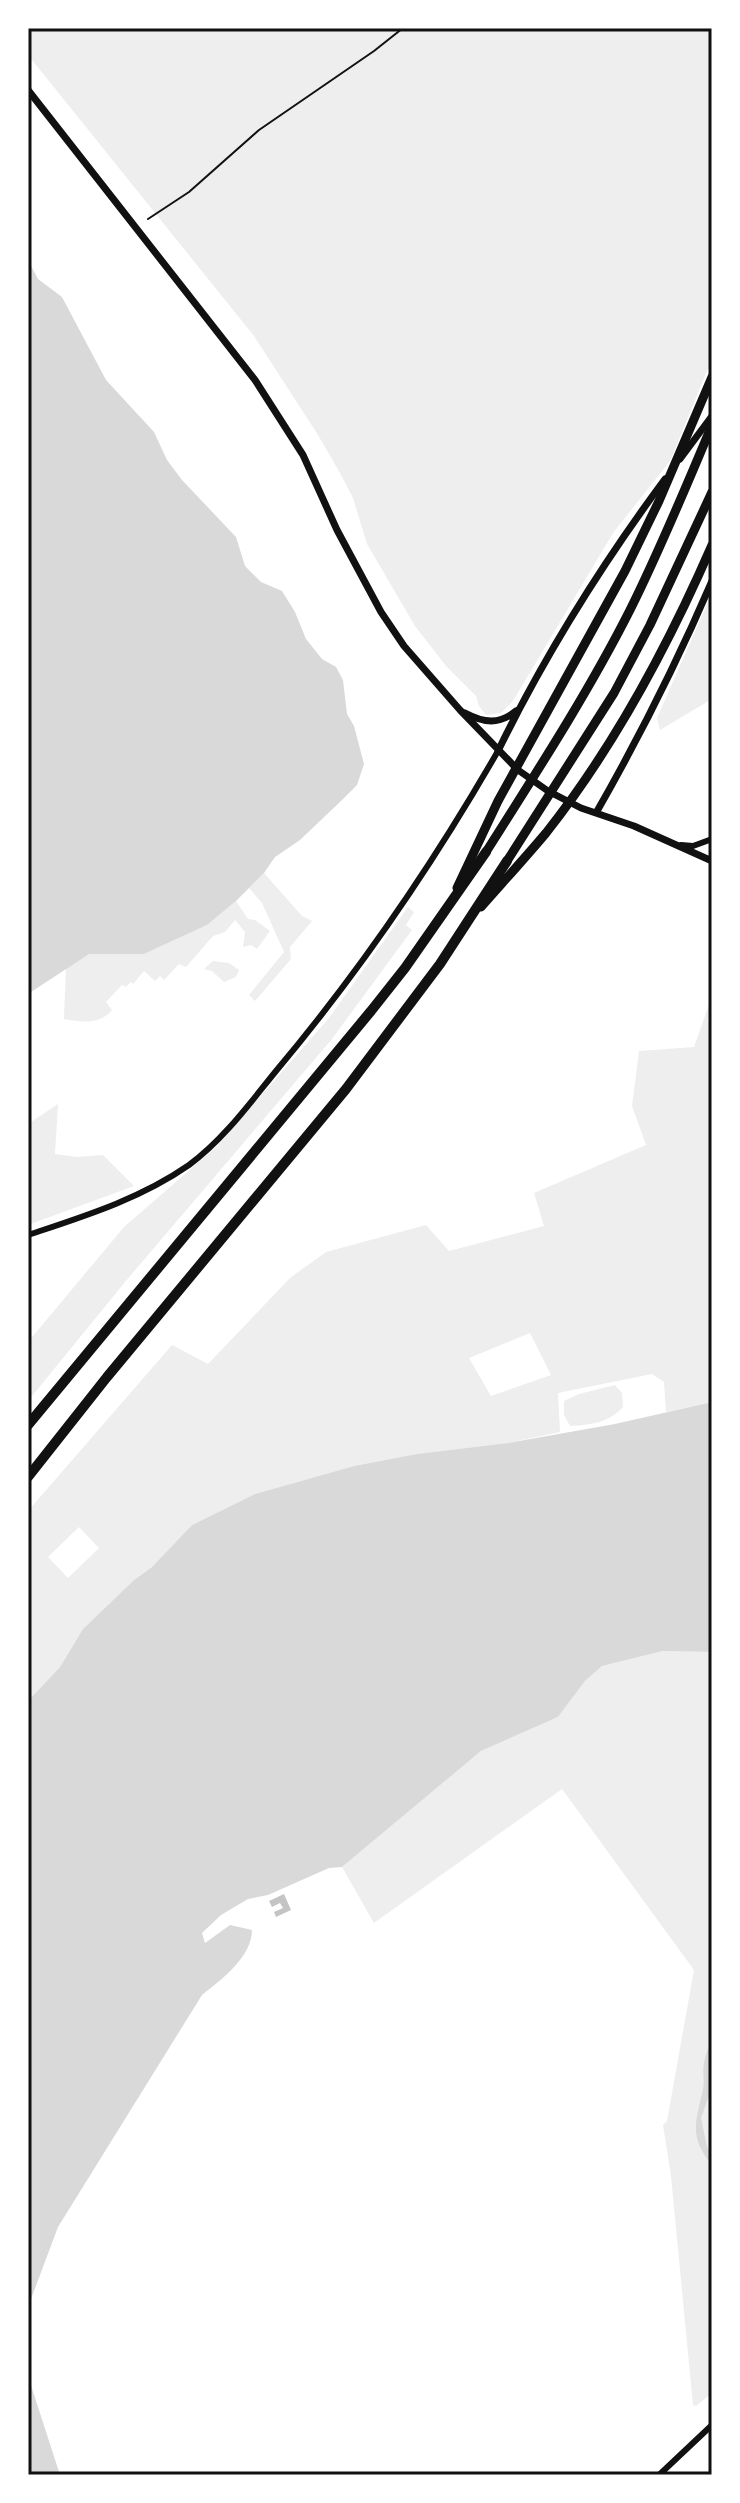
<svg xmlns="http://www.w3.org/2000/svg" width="740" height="2503" font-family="Inter,sans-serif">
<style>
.green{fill:#eee;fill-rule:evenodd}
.water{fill:#d9d9d9}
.building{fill:#c4c4c4}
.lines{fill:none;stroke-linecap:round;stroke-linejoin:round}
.path{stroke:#111;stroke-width:2}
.minor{stroke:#111;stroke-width:6}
.tertiary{stroke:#111;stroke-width:7}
.trunk{stroke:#111;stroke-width:9}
.motorway{stroke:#111;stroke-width:10}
.neatline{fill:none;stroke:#111;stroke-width:3}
</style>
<rect width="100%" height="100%" fill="#fff"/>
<path class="green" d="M28,28H712V359L670,461L613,533L513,701L501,713L486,715L479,706L476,696L446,666L415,626L367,544L353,498L340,473L318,435L254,336L28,55Z
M712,593V699L660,730L657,718Z
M264,873L302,916L312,921L290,947L291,959L255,1001L249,995L284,952L262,903L249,888Z
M236,901L248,919L255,920L270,931L257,949L251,945L243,947L245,932L235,920L225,932L213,936L186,967L179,964L164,980L160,976L155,981L144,971L133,984L131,982L126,987L122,985L106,1002L112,1010C100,1025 81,1022 64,1019L66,966L89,954H144L207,925Z
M408,907L414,912L406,925L412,930L332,1039L125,1282L28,1401V1342L124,1227L216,1147L329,1018Z
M213,961L229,963L239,970L236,977L224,982L212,971L204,969Z
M712,996V1402L666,1412L664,1382L652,1374L558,1393L560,1432L508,1443L418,1454L354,1466L255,1494L192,1525L152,1567L134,1580L83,1629L60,1667L28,1701V1511L172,1345L208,1364L290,1278L326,1252L426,1225L449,1251L544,1226L534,1193L646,1145L632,1106L639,1051L694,1047ZM530,1333L551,1375L491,1396L469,1358ZM79,1527L99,1548L68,1578L48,1557Z
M58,1104L55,1154L77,1157L103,1155L134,1186L28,1225V1124Z
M615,1385L622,1393L623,1407C609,1423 590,1425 570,1426L564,1415V1401L579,1394Z
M663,1651L712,1652V2393L696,2406L693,2405L671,2176L663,2125L667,2121L694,1970L562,1789L374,1923L342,1867L481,1751L558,1717L585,1681L602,1666Z"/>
<path class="water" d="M28,260L38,279L62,297L106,380L154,432L167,460L182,480L236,537L245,566L261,582L282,591L295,612L306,639L322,659L336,667L343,680L347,714L354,726L364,764L357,785L342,800L300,840L275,857L264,873L236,901L207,925L144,954H89L28,994Z
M712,1402V1652L663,1651L602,1666L585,1681L558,1717L481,1751L342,1867L329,1868L268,1895L248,1899L221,1915L202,1933L205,1943L230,1925L252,1930C252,1957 221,1980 202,1995L58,2227L31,2299L28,2329V1701L60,1667L83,1629L134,1580L152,1567L192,1525L255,1494L354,1466L417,1454L508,1443L615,1424Z
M712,2039V2087L701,2118L707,2147L712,2155V2165C688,2136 696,2122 703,2089C705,2080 702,2072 704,2063C705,2055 709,2047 712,2039Z
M28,2376L60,2475H28Z"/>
<path class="building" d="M284,1894L291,1910L276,1917L274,1912L283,1908L280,1903L272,1907L269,1901Z"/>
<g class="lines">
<path class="path" d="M148,219L189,192L259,130L374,51L403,28"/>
<path class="minor" d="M681,845L693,846L712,839
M28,1235C85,1216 140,1199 189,1165C223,1140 250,1103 276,1071C360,971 433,864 498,751
M659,2475L712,2425"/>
<path class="tertiary" d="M28,90L255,380L303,455L337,530L381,612L404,646L460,710L518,770L548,791L581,808L634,826L712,861
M680,459L712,416
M465,713C484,723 499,725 516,711
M498,751C545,655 602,564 665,479
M596,813C639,738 678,660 712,581"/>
<path class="trunk" d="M486,852C536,773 588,693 630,610C660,550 686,487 712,425
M507,861L614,693L650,625L712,492
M457,888L498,801L625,571L659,501L712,377
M481,907C503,882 525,858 546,833C614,747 668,646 712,545"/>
<path class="motorway" d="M28,1425L371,1011L405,968L486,852
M28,1477L107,1377L346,1089L440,964L507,861"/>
</g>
<rect width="740" height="2503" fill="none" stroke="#ffffff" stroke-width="60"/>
<rect x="30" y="30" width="680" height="2443" class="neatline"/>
</svg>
